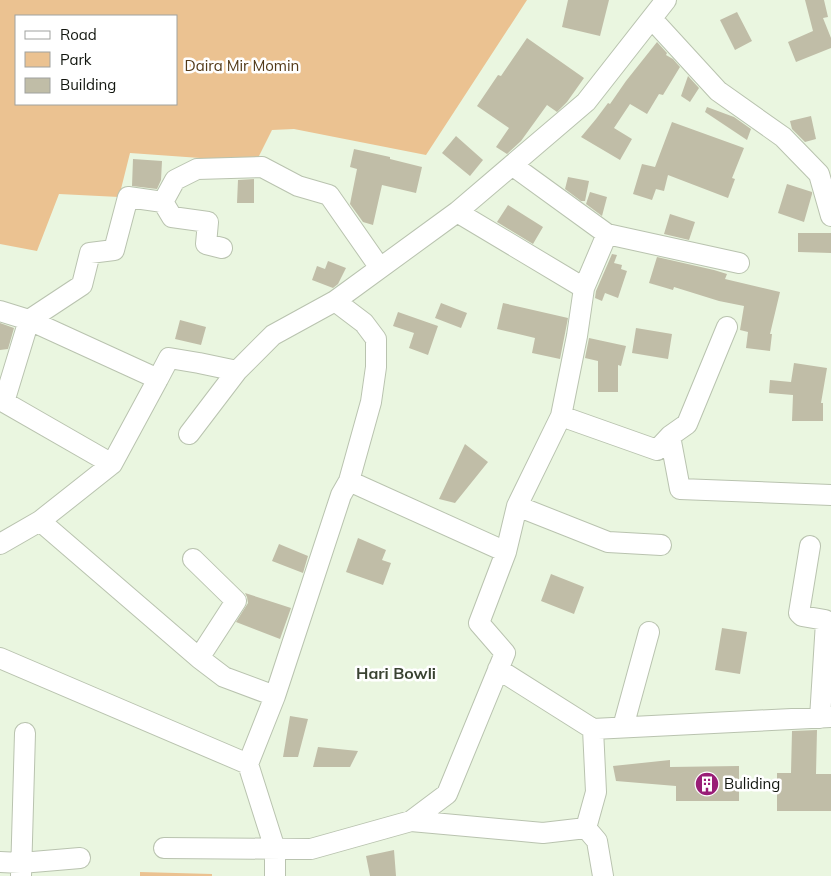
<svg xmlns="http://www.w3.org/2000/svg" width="831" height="876" font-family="Mulish,sans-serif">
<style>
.green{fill:#ebc291;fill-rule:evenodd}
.building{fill:#c0bda7}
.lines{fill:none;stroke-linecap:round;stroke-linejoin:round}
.minor-casing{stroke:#b9c3af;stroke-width:22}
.minor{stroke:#fff;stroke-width:20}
.labels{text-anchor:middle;stroke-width:5;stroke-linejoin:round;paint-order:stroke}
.park-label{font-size:15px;fill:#523918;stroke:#fff}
.poi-label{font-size:15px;fill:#12160f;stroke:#fff;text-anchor:start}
.neighbourhood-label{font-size:16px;font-weight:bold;fill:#3a4332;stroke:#fff}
</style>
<rect width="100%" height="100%" fill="#eaf6e0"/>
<path class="green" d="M0,0H527L426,155L294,129L272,130L256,162L130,153L119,197L59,194L37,251L0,244ZM16,16H176V104H16Z
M140,872L212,874V876H140Z"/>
<path class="building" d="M568,0H609L600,36L562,27Z
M805,0H824L828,17L823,18L831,38V48L796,62L788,42L813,31Z
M737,12L752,41L735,50L720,20Z
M527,38L584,78L567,102L557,112L547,105L521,141L507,154L496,147L509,128L477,106L498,75L501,76Z
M657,42L667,53L666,55L673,59L680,67L663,95L659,94L647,114L630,104L614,128L632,139L620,160L581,137L596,119L608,103L610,104L626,81Z
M688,76L699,88L690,102L681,96Z
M707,107L734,117L751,129L747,140L705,112Z
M811,116L816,139L805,142L792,129L790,121Z
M672,122L744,148L732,178L735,179L728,198L668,175L664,191L656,189L652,200L633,194L642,164L655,167Z
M456,136L483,160L470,176L442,153Z
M354,149L390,157V159L422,167L416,193L382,185L373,225L363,222L350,204L357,169L350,167Z
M133,159L162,161L161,180L157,189L132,186Z
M568,177L589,181L585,201H581L565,189Z
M254,179V203H237L238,180Z
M787,184L812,192V194L804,222L778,213Z
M590,192L607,197L602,216L586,204Z
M508,205L543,227L533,244L497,222Z
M670,214L695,222L689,240L664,234Z
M798,233H831V253L798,252Z
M612,254L617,255L614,263L622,265L621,269L627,271L618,298L605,293L602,301L595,298L596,291Z
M657,257L714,270L727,274L725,279L780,292L770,334H772L770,351L746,348L748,332L740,330L744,306L719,301L674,287L673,290L649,283Z
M328,261L346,268L338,284L333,288L312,280L317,266L325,269Z
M441,303L467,313L461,328L435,318Z
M503,303L568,318L560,359L532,353L535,338L497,329Z
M398,312L438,326L428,355L409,348L414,333L393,326Z
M180,320L206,327L201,345L175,339Z
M0,323L14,328L8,349L0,350Z
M636,328L672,334L668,359L632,353Z
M589,338L626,346L621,366L618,365V392H598V361L585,358Z
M794,363L827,368L821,403H823V421H792L793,395L769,393L770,380L791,382Z
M465,444L488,462L455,503L439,499Z
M358,538L386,550L382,560L391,563L383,585L346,572Z
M279,544L308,556L303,573L272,561Z
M551,574L584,587L574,614L541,601Z
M245,593L291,608L280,639L236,622L248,603L247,597Z
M722,628L747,632L740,674L715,670Z
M290,716L308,719L298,757H283Z
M817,730L816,774H831V811H777V773H791L792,731Z
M318,747L358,751L350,767H313Z
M670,760V767L739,766V801H676V786L616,781L613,766Z
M394,850L396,876H370L366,856Z"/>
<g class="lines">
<g class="minor-casing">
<path id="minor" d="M652,19L718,91L783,137L819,174L831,216
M163,202L172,217L208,222L206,244L222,248
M457,212L584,288
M607,234L739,263
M0,311L29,320L158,379L169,358L199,363L237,371L273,335L335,301L457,212L586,102L666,0
M561,416L657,450L670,436L687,424L727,327
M189,434L237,371
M670,436L680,489L831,495
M112,464L4,402L29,320L82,285L90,253L114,250L128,197L163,202L175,180L197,169L262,167L298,186L329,195L380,268
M349,481L506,552
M517,506L608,542L661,545
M40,521L199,658L224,677L275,696
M0,544L40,521L112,464L158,379
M810,546L799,613L802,616L825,620L826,622L820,718
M193,559L236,601L199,658
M0,658L248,764
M498,669L593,729L831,717
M623,727L649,632
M411,821L543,833L586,828
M586,828L596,792L593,729
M586,828L597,841L603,876
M164,848L311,849L411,821L447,794L505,653L479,623L506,552L517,506L561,416L577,336L584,288L607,234L512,165
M0,862L21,863L80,858
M21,876L25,733
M275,876V849L248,764L275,696L341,495L349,481L371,402L376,367V339L364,323L335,301"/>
</g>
<use href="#minor" class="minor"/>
</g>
<defs>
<g id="building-disc" transform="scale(1.25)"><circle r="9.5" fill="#991d76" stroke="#fff"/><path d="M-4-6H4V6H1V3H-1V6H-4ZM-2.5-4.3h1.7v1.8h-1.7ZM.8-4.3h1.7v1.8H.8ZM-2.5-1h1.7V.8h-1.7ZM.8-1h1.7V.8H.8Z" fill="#fff"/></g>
</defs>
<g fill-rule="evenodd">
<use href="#building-disc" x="707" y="784"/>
</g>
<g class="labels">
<g class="park-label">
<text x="242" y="71">Daira Mir Momin</text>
</g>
<g class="poi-label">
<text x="724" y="789">Buliding</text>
</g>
<g class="neighbourhood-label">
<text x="396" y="679">Hari Bowli</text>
</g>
</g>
<rect x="15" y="15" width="162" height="90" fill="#ffffff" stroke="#a0a29f"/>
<rect x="25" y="31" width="25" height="8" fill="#ffffff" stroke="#a0a29f"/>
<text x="60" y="40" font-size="15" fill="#12160f">Road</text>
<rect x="25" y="52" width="25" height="15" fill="#ebc291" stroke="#a0a29f"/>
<text x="60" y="65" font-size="15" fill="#12160f">Park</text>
<rect x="25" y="78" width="25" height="15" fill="#c0bda7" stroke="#a0a29f"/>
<text x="60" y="90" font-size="15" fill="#12160f">Building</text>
</svg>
